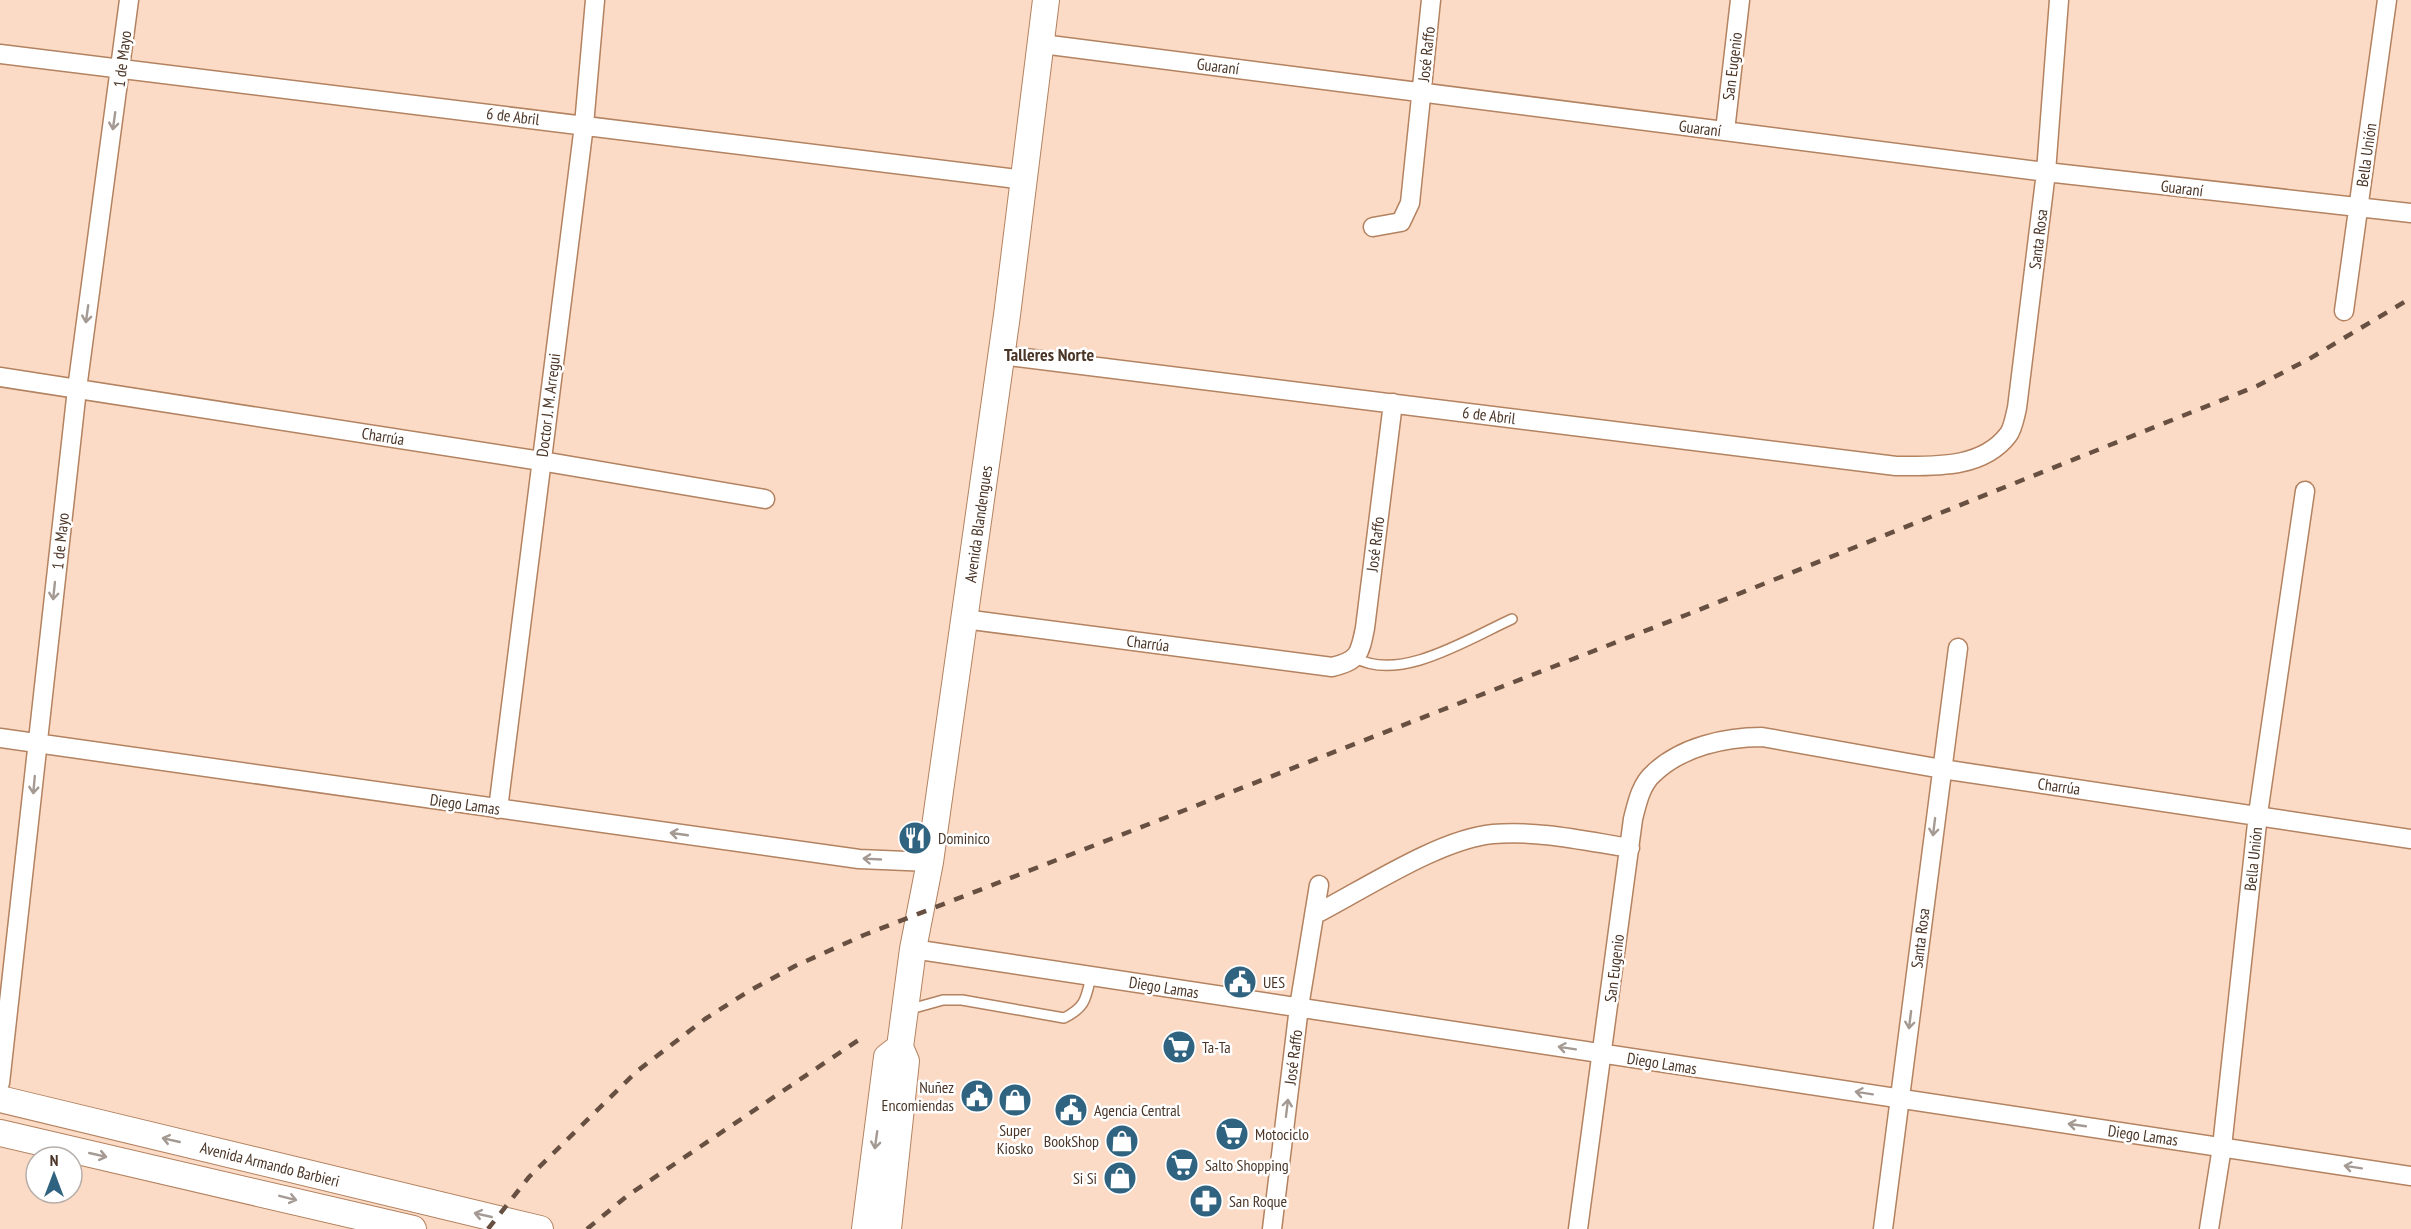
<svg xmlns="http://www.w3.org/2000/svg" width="2411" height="1229" font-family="'PT Sans Narrow',sans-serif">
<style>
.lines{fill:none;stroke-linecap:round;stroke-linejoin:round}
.lane-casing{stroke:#b38260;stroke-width:12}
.street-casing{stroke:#b38260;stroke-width:21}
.secondary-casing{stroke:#b38260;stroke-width:28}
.lane{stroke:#fff;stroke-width:9}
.street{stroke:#fff;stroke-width:18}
.secondary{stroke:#fff;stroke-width:26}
.rail{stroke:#675041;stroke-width:4.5;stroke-dasharray:10 10;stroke-linecap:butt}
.oneway{stroke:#a49a93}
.labels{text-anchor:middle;stroke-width:5;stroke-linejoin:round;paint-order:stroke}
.street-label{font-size:16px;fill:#4a3527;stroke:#fff}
.poi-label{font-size:16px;fill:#4a3527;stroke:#fff;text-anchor:start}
.neighbourhood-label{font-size:18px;font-weight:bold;fill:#4a3527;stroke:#fff}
</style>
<rect width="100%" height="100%" fill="#fbdbc5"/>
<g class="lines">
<g class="lane-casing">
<path id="lane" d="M1356,658C1400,683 1470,638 1512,619
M907,1010L943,1000H962L1064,1018C1086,1007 1086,998 1091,976"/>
</g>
<g class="street-casing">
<path id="street" d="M1042,44L2046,172L2411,213
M0,54L1025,180
M1725,131L1740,0
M1373,227L1401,222L1410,203L1431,0
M2344,311L2387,0
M1001,355L1896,466C1934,466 1982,469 2008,435C2013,429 2015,416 2017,408L2046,172L2059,0
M0,377L541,461L765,499
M964,619L1332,667C1359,661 1360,653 1365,628L1393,403
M0,738L859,859L930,862
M498,809L584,125L595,0
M1314,915C1363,890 1439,839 1493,834C1538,830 1585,841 1630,848
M913,949L2411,1176
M0,1083L77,389L129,0
M1272,1229L1299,1007L1319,885
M1578,1229L1633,819C1637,803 1641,784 1654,773C1681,747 1725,737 1762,737L1942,769L2411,839
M1883,1229L1958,648
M2209,1229L2222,1147L2258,814L2305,491"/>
</g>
<g class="secondary-casing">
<path id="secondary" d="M0,1099L540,1229
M0,1133L413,1229
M865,1229L887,1057L900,1047
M888,1229L906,1061L900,1047L913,949L930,862L1007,315L1046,0"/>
</g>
<use href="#lane" class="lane"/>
<use href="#street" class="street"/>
<use href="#secondary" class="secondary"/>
<path class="rail" d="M488,1229L529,1177L636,1072L705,1019L749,991L795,966L864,935L1686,615L2257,386L2309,359L2411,298
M587,1229L627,1196L860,1039"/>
</g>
<defs><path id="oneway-shaft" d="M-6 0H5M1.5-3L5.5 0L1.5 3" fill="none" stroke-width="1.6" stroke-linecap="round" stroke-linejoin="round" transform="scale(1.5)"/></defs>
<g class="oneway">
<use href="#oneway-shaft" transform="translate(114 121) rotate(98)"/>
<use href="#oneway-shaft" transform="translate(87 314) rotate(98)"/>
<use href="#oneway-shaft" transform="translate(54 591) rotate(96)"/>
<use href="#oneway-shaft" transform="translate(34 785) rotate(95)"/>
<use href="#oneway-shaft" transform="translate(1934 827) rotate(97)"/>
<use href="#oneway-shaft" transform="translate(679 834) rotate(-172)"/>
<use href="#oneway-shaft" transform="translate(872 859) rotate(-177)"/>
<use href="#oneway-shaft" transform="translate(1910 1020) rotate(97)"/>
<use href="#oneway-shaft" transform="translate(1567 1048) rotate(-171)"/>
<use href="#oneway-shaft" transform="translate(1864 1093) rotate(-171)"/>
<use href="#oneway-shaft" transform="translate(1287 1108) rotate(-83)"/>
<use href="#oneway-shaft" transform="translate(2077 1125) rotate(-172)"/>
<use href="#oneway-shaft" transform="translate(171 1140) rotate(-167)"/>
<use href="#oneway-shaft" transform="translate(876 1140) rotate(98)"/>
<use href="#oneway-shaft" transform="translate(98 1155) rotate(13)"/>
<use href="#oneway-shaft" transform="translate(2353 1167) rotate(-171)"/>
<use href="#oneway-shaft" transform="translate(288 1198) rotate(14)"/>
<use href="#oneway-shaft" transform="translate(483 1215) rotate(-167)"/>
</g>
<defs>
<g id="restaurant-disc" transform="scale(1.725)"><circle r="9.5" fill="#306380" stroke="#fff"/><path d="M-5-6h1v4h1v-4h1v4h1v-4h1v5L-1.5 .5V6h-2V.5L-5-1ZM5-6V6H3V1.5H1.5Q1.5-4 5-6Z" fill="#fff"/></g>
<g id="civic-disc" transform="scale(1.725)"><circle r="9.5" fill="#306380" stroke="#fff"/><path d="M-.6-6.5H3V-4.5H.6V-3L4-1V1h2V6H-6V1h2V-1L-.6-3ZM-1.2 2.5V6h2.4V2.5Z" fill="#fff"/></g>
<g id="supermarket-disc" transform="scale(1.725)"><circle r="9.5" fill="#306380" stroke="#fff"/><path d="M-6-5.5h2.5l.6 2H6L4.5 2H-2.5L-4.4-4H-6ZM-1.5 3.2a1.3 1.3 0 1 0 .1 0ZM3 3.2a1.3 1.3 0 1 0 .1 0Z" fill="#fff"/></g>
<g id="shop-disc" transform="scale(1.725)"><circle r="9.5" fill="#306380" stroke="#fff"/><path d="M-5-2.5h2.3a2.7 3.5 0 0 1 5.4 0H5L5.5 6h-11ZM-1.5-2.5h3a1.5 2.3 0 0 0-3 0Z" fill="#fff"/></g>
<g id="pharmacy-disc" transform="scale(1.725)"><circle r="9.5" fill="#306380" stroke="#fff"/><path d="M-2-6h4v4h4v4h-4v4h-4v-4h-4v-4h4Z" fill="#fff"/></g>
</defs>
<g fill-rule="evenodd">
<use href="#restaurant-disc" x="915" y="838"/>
<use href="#civic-disc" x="1240" y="982"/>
<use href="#supermarket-disc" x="1179" y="1047"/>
<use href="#civic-disc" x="977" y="1096"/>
<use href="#shop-disc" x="1015" y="1100"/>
<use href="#civic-disc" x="1071" y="1110"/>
<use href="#supermarket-disc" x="1232" y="1134"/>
<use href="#shop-disc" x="1122" y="1141"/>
<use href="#supermarket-disc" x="1182" y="1165"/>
<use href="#shop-disc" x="1120" y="1178"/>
<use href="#pharmacy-disc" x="1206" y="1201"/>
</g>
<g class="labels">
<g class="street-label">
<text transform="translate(1426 54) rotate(-84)" y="6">José Raffo</text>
<text transform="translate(122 59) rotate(-83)" y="6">1 de Mayo</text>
<text transform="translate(1218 66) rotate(7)" y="6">Guaraní</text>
<text transform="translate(1732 66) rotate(-83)" y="6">San Eugenio</text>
<text transform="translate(513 116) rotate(7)" y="6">6 de Abril</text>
<text transform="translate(1700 128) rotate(7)" y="6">Guaraní</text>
<text transform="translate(2366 155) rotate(-82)" y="6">Bella Unión</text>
<text transform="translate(2182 188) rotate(7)" y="6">Guaraní</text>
<text transform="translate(2038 239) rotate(-83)" y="6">Santa Rosa</text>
<text transform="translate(548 405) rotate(-83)" y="6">Doctor J. M. Arregui</text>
<text transform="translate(1489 415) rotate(7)" y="6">6 de Abril</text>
<text transform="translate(383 436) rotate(9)" y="6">Charrúa</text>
<text transform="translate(978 524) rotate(-82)" y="6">Avenida Blandengues</text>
<text transform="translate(60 541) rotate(-84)" y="6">1 de Mayo</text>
<text transform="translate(1375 544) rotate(-83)" y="6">José Raffo</text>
<text transform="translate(1148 643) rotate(7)" y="6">Charrúa</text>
<text transform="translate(2059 786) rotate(8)" y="6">Charrúa</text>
<text transform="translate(465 804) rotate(8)" y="6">Diego Lamas</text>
<text transform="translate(2253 859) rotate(-84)" y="6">Bella Unión</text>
<text transform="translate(1920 938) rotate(-83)" y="6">Santa Rosa</text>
<text transform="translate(1614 968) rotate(-83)" y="6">San Eugenio</text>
<text transform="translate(1164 987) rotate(9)" y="6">Diego Lamas</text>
<text transform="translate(1293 1057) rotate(-83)" y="6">José Raffo</text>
<text transform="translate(1662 1063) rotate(9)" y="6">Diego Lamas</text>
<text transform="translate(2143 1135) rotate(8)" y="6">Diego Lamas</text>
<text transform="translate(270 1164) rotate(14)" y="6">Avenida Armando Barbieri</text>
</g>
<g class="poi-label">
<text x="938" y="844">Dominico</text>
<text x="1263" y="988">UES</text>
<text x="1202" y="1053">Ta-Ta</text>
<text x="954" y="1093" text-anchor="end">Nuñez<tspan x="954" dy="18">Encomiendas</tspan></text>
<text x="1094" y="1116">Agencia Central</text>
<text x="1015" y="1136" text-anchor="middle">Super<tspan x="1015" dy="18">Kiosko</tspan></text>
<text x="1255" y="1140">Motociclo</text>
<text x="1099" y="1147" text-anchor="end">BookShop</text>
<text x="1205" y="1171">Salto Shopping</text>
<text x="1097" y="1184" text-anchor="end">Si Si</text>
<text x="1229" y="1207">San Roque</text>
</g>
<g class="neighbourhood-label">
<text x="1049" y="361">Talleres Norte</text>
</g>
</g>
<g transform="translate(54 1175)"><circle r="28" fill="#ffffff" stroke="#b7aea9" stroke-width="1.5"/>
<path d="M0-4.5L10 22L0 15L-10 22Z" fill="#306380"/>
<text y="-9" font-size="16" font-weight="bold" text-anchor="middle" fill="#4a3527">N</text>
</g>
</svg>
